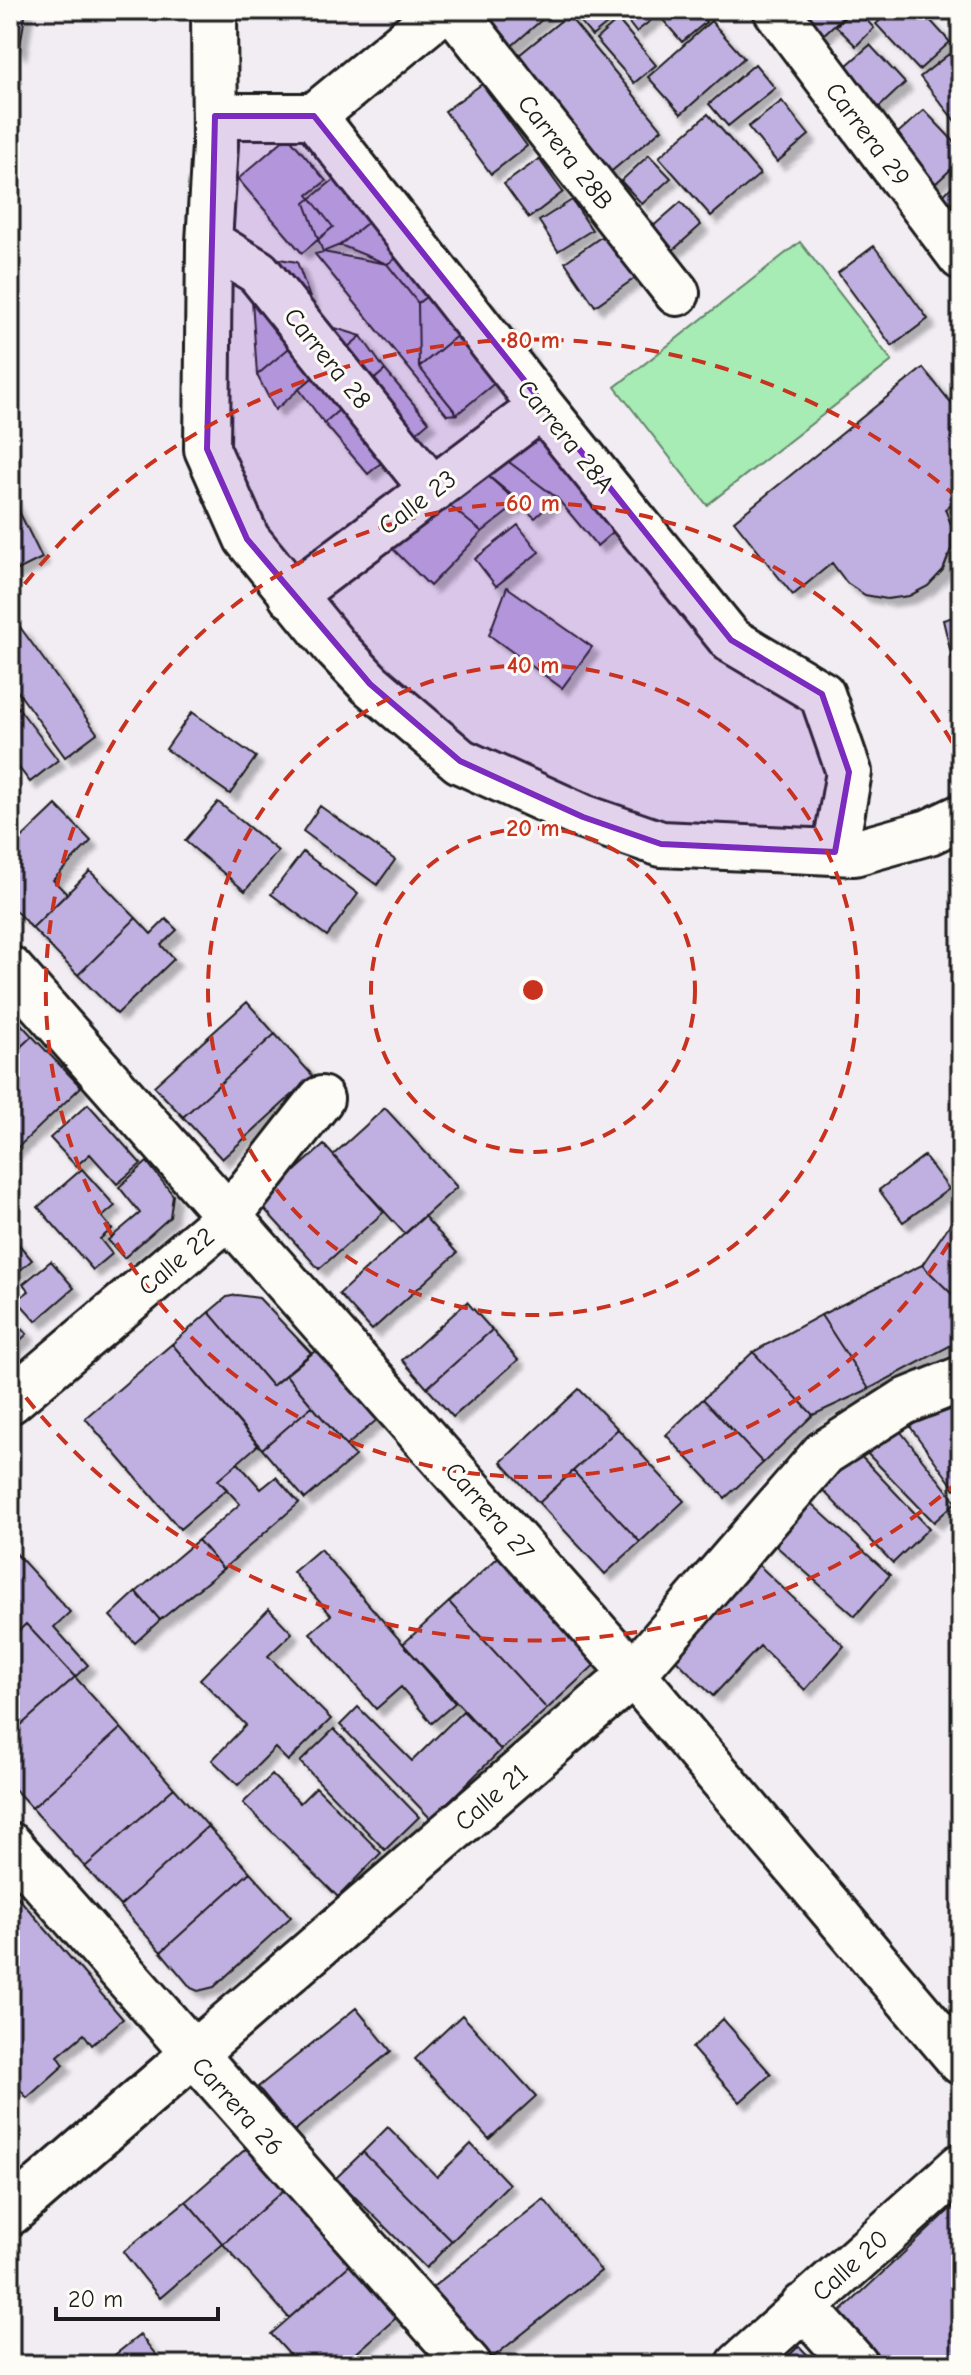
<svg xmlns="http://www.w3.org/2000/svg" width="971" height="2375" font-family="'Comic Neue',sans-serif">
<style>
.green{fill:#a7ebb5;stroke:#628468;stroke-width:2}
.building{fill:#c0b0e1;stroke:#1c1c1c;stroke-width:2;filter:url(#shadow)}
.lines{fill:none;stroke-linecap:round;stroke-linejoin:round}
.street-casing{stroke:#1c1c1c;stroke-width:50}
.secondary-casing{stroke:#1c1c1c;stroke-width:50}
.street{stroke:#fdfcf7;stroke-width:44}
.secondary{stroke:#fdfcf7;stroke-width:44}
.marked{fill:#7b2cbf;fill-opacity:0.2;stroke:#7b2cbf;stroke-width:6;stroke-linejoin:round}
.ring{fill:none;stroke:#c8321e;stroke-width:4;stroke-dasharray:14 10}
.labels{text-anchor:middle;stroke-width:6;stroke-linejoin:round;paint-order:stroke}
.street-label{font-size:26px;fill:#1c1c1c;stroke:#fdfcf7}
.centre{fill:#c8321e;stroke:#fdfcf7;stroke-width:4}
.ring-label{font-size:24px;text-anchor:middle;font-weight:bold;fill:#c8321e;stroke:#fdfcf7;stroke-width:6;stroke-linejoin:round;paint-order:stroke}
</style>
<defs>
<filter id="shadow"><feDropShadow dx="7" dy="7" stdDeviation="2" flood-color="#0004"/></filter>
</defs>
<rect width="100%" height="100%" fill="#f1edf3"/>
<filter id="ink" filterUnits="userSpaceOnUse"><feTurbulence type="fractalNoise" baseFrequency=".0125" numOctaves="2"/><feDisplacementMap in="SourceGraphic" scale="16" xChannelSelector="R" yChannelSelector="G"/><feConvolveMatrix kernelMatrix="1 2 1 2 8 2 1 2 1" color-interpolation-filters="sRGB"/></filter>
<g filter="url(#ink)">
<path class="green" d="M800,242L892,361L707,505L615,387Z"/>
<path class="building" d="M10,10H26L19,52L10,41Z
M475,10H553L506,51Z
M570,10H613L618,15L592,36Z
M619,10H664L636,32Z
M675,10H697L706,22L682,42L663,20Z
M795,10H850L821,37Z
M852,10H857L874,28L856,46L836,26Z
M891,10H921L950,42L919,70L876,24Z
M568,15L662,129L607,175L513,60Z
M618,20L656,65L634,83L596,39Z
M711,21L744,58L681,114L648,77Z
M870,45L905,83L875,111L839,72Z
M949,54L961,69V116L955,121L920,77Z
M755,64L775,88L728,126L709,104Z
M482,84L527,146L491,174L445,111Z
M782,101L809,135L777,162L748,127Z
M924,110L961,149V160L935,184L892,138Z
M708,114L760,174L711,216L659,157Z
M288,136L326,181L308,195L333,227L302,253L238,179Z
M365,154L399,197L340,245L323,252L305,203Z
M649,155L671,178L642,204L621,181Z
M539,159L563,192L529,218L504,184Z
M961,177V242L929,210Z
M399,197L429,239L387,264L340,245Z
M572,200L592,230L558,251L539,221Z
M681,202L701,225L672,251L651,228Z
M604,235L635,278L595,306L565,262Z
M429,239L460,271L418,303L387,264Z
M874,246L928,319L892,346L838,273Z
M323,252L387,264L418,303L419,367L457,414L447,415L315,254Z
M262,256L297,262L319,323L257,375L250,269Z
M460,271L492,307L419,367L418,303Z
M492,307L530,354L457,414L419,367Z
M319,323L361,336L275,410L257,375Z
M361,336L385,370L324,423L299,389Z
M923,368L961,415V497L945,509L952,527L951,549L943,570L928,586L909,596L887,599L865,595L847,583L832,563L793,595L734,521Z
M385,370L429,422L368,474L324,423Z
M534,437L628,519L597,546L557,498L501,456Z
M501,456L557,498L535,518L480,469Z
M480,469L520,502L482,532L439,497Z
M10,493L42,558L10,574Z
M439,497L482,532L430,586L378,534Z
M518,525L539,552L496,586L475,559Z
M507,587L592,647L562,688L489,635Z
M961,615V664L954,666L943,620Z
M20,627L97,733L65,757L10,681V635Z
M10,697L58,760L30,782L10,756Z
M192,712L256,757L230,794L166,749Z
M218,802L278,851L245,891L185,841Z
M56,805L91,841L53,880L67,894L32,928L10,905V849Z
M320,806L395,860L377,885L303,831Z
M303,852L358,894L327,936L271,894Z
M90,871L136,918L78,975L32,928Z
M136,918L151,934L166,919L177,930L161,945L174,959L117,1014L78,975Z
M247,1002L275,1034L183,1117L154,1086Z
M10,1012L32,1036L10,1057Z
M275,1034L313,1076L222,1159L183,1117Z
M32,1036L81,1087L10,1155V1057Z
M88,1104L141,1164L117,1184L90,1154L76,1166L50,1138Z
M385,1108L457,1187L405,1234L333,1155Z
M324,1145L384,1212L319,1269L259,1203Z
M924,1156L949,1189L903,1222L879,1190Z
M147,1162L173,1195L170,1217L124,1258L108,1240L140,1213L119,1187Z
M82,1169L115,1206L102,1217L112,1229L100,1239L112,1254L93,1270L38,1207Z
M961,1208V1303L922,1265Z
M424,1216L457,1253L372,1330L339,1294Z
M10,1234L32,1260L10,1279Z
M51,1261L74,1288L36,1321L17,1300L29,1291L23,1284Z
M922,1265L961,1303V1340L869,1389L821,1315Z
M237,1295L259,1298L311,1353L272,1386L209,1312L227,1297Z
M467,1302L492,1330L427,1388L402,1360Z
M209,1312L272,1386L286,1375L312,1406L262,1449L172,1344Z
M10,1315L27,1334L10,1350Z
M821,1315L869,1389L813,1415L753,1352Z
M492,1330L518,1360L453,1417L427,1388Z
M172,1344L258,1445L218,1480L227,1489L180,1529L85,1418Z
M320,1347L379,1418L346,1446L286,1375Z
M753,1352L813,1415L763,1463L703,1399Z
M579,1389L618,1429L539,1503L501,1462Z
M703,1399L763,1463L725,1498L666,1435Z
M312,1406L355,1456L305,1499L262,1449Z
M961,1406V1485L955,1489L909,1425Z
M897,1427L956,1502L934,1522L858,1444Z
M618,1429L684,1501L640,1542L573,1471Z
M853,1448L929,1528L893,1563L816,1483Z
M238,1463L261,1489L276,1477L299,1503L223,1569L198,1540L240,1504L218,1480Z
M573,1471L640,1542L605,1574L539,1503Z
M804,1497L890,1575L855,1616L767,1538Z
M198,1540L223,1569L160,1620L136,1592Z
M10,1547L70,1612L54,1627L88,1665L75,1677L26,1624L10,1639Z
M320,1549L455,1703L432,1723L401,1687L376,1709L310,1633L331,1615L293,1572Z
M504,1552L601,1659L547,1709L449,1602Z
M747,1554L844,1646L805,1690L760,1646L713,1696L669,1653Z
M136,1592L160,1620L135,1643L110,1616Z
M449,1602L547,1709L501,1750L403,1644Z
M269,1609L292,1633L268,1656L331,1719L288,1761L275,1748L238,1785L212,1760L246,1725L200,1679Z
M26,1624L75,1677L10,1735V1639Z
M75,1677L121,1728L32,1808L10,1784V1735Z
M358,1707L412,1761L463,1711L501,1750L431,1819L340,1725Z
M121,1728L174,1788L85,1867L32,1808Z
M334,1729L419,1817L385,1850L300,1762Z
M272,1775L300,1803L316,1787L381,1853L338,1897L243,1803Z
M174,1788L208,1826L120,1906L85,1867Z
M208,1826L250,1872L161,1952L120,1906Z
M250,1872L291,1917L214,1987L198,1991L191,1988L161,1952Z
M10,1888L123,2019L92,2045L84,2034L58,2056L64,2065L27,2098L10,2078Z
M356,2008L391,2051L294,2131L258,2087Z
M462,2015L536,2096L489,2139L415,2059Z
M723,2019L771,2074L740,2102L692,2048Z
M388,2127L437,2177L471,2144L509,2184L452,2241L363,2152Z
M248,2147L285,2189L223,2244L186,2201Z
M363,2152L452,2241L426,2268L336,2178Z
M285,2189L351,2264L289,2318L223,2244Z
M544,2199L601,2271L487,2362L429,2290Z
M186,2201L223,2244L160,2298L123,2252Z
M958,2202L961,2365H886L830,2322Z
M351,2264L397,2317L343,2365H299L271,2334Z
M140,2335L164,2365H102Z
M799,2346L817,2365H779Z"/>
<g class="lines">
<g class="street-casing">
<path id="street" d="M214,10L215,145L209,242L207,449L247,539L335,647L370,684L460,761L583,817L661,844L854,853L929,832L961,817
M454,10L677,293
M776,10L961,257
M215,116H314L443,10
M314,116L542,407L731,640L822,694L849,772L835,852
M209,242L258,272L433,490
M291,596L542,407
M10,969L633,1674L961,2062
M10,1401L229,1216L321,1099
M10,2213L192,2055
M803,2306L856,2365
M739,2365L961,2166"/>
</g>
<g class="secondary-casing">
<path id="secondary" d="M10,1845L469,2365
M192,2055L633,1674L824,1453L904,1402L961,1379"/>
</g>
<use href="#street" class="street"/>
<use href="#secondary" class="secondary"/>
</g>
</g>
<path class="marked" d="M215,116H314L731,640L822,694L849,772L835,852L661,844L583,817L460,761L370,684L247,539L207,449Z"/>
<g class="ring">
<circle cx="533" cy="990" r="162"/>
<circle cx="533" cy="990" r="325"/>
<path d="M961 1222A487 487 0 1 1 961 758"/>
<path d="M959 1481A650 650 0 0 1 10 1377M10 603A650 650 0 0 1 959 499"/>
</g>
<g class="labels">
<g class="street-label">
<text transform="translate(868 134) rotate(53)" y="9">Carrera 29</text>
<text transform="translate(566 152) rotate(52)" y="9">Carrera 28B</text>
<text transform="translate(328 358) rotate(51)" y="9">Carrera 28</text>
<text transform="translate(566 436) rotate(51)" y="9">Carrera 28A</text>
<text transform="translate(417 502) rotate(-37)" y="9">Calle 23</text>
<text transform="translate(176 1261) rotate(-40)" y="9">Calle 22</text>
<text transform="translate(490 1511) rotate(49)" y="9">Carrera 27</text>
<text transform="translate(491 1797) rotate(-41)" y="9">Calle 21</text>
<text transform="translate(238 2106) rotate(48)" y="9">Carrera 26</text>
<text transform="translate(850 2265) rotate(-42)" y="9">Calle 20</text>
</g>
</g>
<circle cx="533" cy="990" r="12" class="centre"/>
<g class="ring-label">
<text x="533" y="348">80 m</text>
<text x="533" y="511">60 m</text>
<text x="533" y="673">40 m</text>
<text x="533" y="836">20 m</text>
</g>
<rect width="971" height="2375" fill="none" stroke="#fdfcf7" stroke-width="40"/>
<rect x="20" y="20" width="931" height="2335" fill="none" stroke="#1c1c1c" stroke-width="3" filter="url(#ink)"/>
<path d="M56 2307v12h162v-12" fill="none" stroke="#1c1c1c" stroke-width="4"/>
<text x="68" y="2307" font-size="24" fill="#1c1c1c" stroke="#fdfcf7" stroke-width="6" paint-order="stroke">20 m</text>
</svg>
